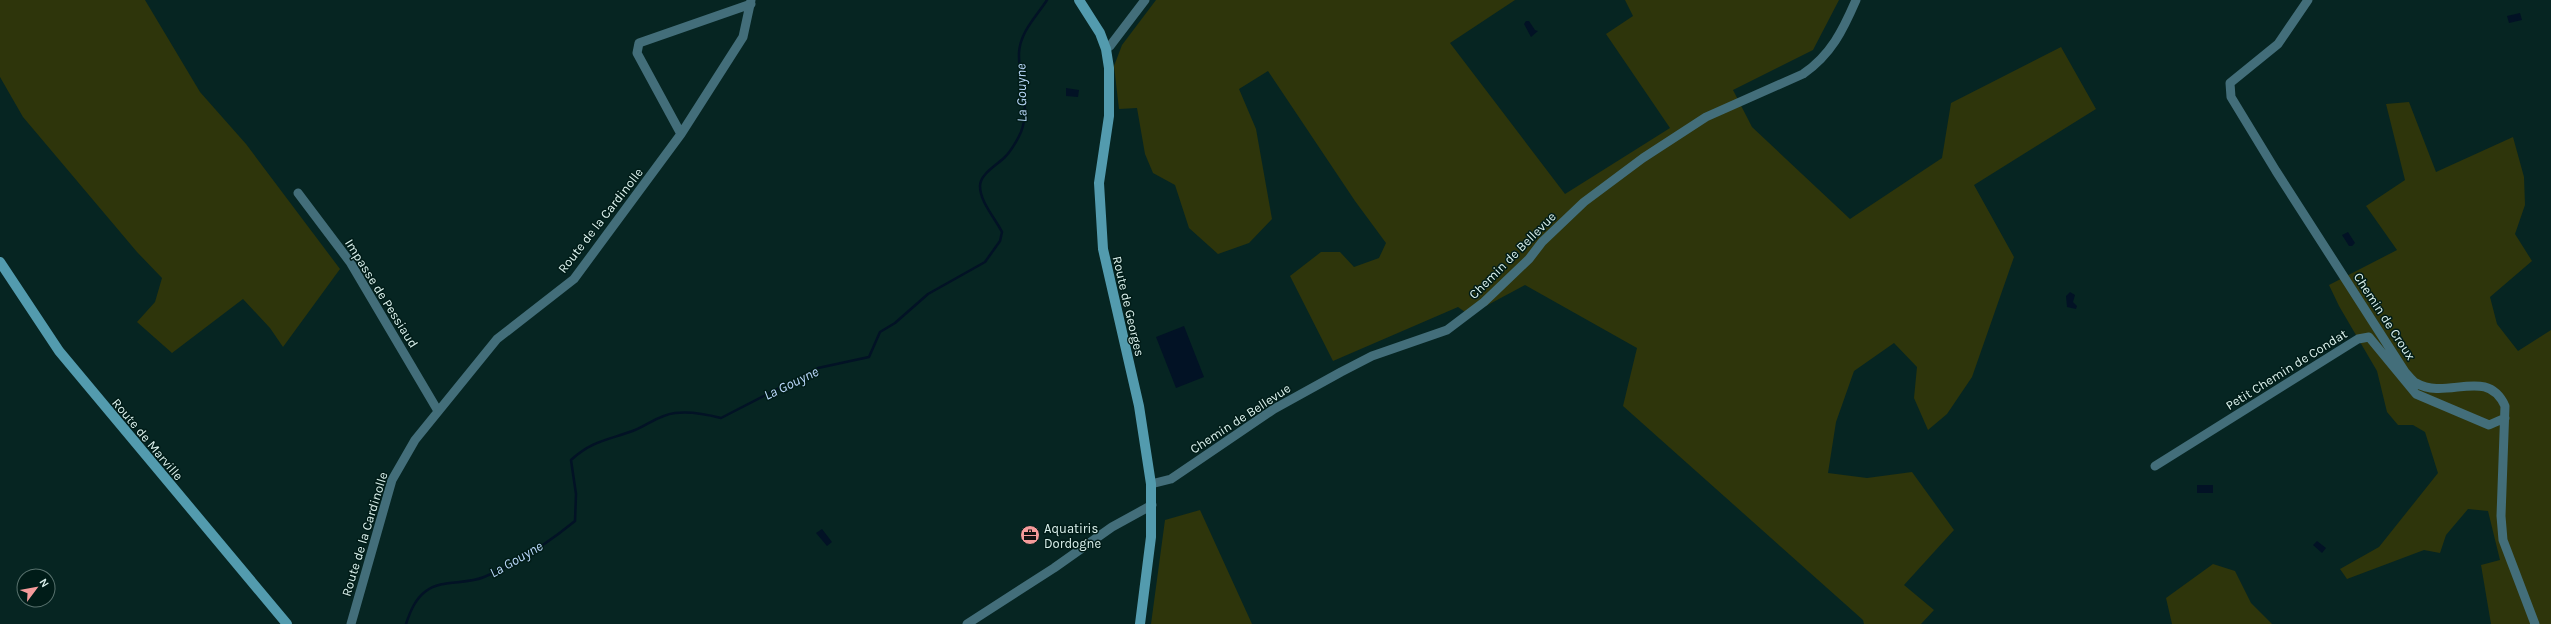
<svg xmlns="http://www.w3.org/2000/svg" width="2551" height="624" font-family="Karla,sans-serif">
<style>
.green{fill:#2e350b}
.water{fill:#021225}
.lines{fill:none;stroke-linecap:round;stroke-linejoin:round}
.stream{stroke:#021225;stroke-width:2.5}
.street{stroke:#436e7a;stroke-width:9}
.secondary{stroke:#539bae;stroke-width:10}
.labels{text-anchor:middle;stroke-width:3;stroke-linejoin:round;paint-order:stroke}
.street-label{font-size:13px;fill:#dcf2ee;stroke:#001c18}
.poi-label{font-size:13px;fill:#dcf2ee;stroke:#001c18;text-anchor:start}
.water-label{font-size:14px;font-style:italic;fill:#b9d8fa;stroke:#001c18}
</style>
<rect width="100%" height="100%" fill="#062522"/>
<path class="green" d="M0,0H145L200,92L246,144L340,269L283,347L270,328L243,299L172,353L137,322L155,302L162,278L137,252L23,117L0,77Z
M1156,0H1515L1450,43L1565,194L1670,128L1606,34L1633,16L1625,0H1839L1813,50L1733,90L1752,127L1850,219L1942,158L1951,103L2061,47L2096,109L1974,185L2014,257L1972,377L1947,414L1928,430L1914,398L1917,367L1894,343L1854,371L1836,422L1828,473L1867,478L1912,472L1954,530L1904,585L1934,610L1921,624H1864L1863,620L1623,406L1637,348L1525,285L1469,315L1458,307L1333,361L1290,276L1321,252H1340L1354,267L1379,258L1386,243L1355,201L1268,71L1239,89L1256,129L1272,219L1249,243L1218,254L1189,228L1175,185L1153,173L1145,154L1137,108L1119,109L1114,66L1122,45Z
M2409,102L2436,172L2513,137L2524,177L2525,205L2515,234L2532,261L2490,297L2497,324L2518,351L2551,330V624H2491L2481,565L2500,560L2488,511L2468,509L2446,535L2440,553L2424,550L2347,579L2340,569L2379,547L2438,473L2425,432L2413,425H2398L2387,412L2377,371L2339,306L2329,285L2397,250L2366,206L2405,180L2386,104Z
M1200,510L1252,624H1151L1165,520Z
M2213,564L2235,571L2251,603L2272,624H2172L2166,598Z"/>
<path class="water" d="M2520,13L2522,20L2509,23L2507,16Z
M1526,21H1529L1535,30L1538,31L1531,37L1524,24Z
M1066,88L1079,90L1078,97L1066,96Z
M2348,232L2355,243L2352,246H2349L2342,235Z
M2070,292L2075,295L2073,302L2077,306L2076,309L2067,307L2066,296Z
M1184,326L1204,377L1176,388L1156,337Z
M2197,485H2213V493H2197Z
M822,529L832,542L827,546L816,533Z
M2317,541L2326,548L2322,553L2313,545Z"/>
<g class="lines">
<path class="stream" d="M406,624C410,612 415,599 426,591C441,579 466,585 484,577C516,564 548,543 575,521L576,494L571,460C593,440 609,440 635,430C649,424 659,415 675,413C690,411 706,414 721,418L818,368L869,357L880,332L895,323L928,294L985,262L1000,241L1002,232C995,218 980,202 980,186C980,174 997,165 1005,157C1011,151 1018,139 1021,132C1031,107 1018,79 1019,53C1020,32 1036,17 1047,0"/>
<path class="street" d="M2308,0L2278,44L2230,83L2231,97L2276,171L2405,372C2408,375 2412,381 2416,383C2447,401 2487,366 2505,406L2501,516L2503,540L2535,624
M1106,49L1110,46L1145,0
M681,134L637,53L639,43L751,4
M298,193L350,262L438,411
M2155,466L2358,339L2369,337L2416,394L2489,425L2505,418
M1151,484L1171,479L1274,409L1341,372L1372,356L1447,330L1484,302L1529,259L1542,242L1584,202L1643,158L1706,117L1803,74C1831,55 1843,30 1856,0
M351,624L392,480L415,440L497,339L574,279L681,134L743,37L751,0
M967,624L1054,568L1112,527L1152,505"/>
<path class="secondary" d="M1079,0L1100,33L1106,49L1109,68V116L1099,183L1103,249L1139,406L1151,484V537L1140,624
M0,262L59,351L287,624"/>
</g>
<defs>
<g id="office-disc" transform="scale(1)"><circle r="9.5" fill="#f59b9b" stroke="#001c18"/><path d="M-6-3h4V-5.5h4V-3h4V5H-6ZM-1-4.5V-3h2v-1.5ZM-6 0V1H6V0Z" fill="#111"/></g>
</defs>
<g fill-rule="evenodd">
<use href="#office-disc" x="1030" y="535"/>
</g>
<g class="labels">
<g class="street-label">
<text transform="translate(600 220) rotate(-52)" y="5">Route de la Cardinolle</text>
<text transform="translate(1512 255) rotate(-45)" y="5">Chemin de Bellevue</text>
<text transform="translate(382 293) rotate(58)" y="5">Impasse de Pessiaud</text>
<text transform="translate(1129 306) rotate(77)" y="5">Route de Georges</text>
<text transform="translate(2385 316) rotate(57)" y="5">Chemin de Croux</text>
<text transform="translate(2286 369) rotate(-32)" y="5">Petit Chemin de Condat</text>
<text transform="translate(1240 418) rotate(-33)" y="5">Chemin de Bellevue</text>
<text transform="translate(148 439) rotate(50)" y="5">Route de Marville</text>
<text transform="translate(364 534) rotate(-73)" y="5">Route de la Cardinolle</text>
</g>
<g class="poi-label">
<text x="1044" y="533">Aquatiris<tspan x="1044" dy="15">Dordogne</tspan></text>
</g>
<g class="water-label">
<text transform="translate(1021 93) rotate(-91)" y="5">La Gouyne</text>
<text transform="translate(791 383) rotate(-26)" y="5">La Gouyne</text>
<text transform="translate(516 559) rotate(-30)" y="5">La Gouyne</text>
</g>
</g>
<g transform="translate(36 588) rotate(58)"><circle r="19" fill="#001c18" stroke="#58726e"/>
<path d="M0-3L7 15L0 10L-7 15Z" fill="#f59b9b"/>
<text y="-6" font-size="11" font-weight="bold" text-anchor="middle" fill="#dcf2ee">N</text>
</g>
</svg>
